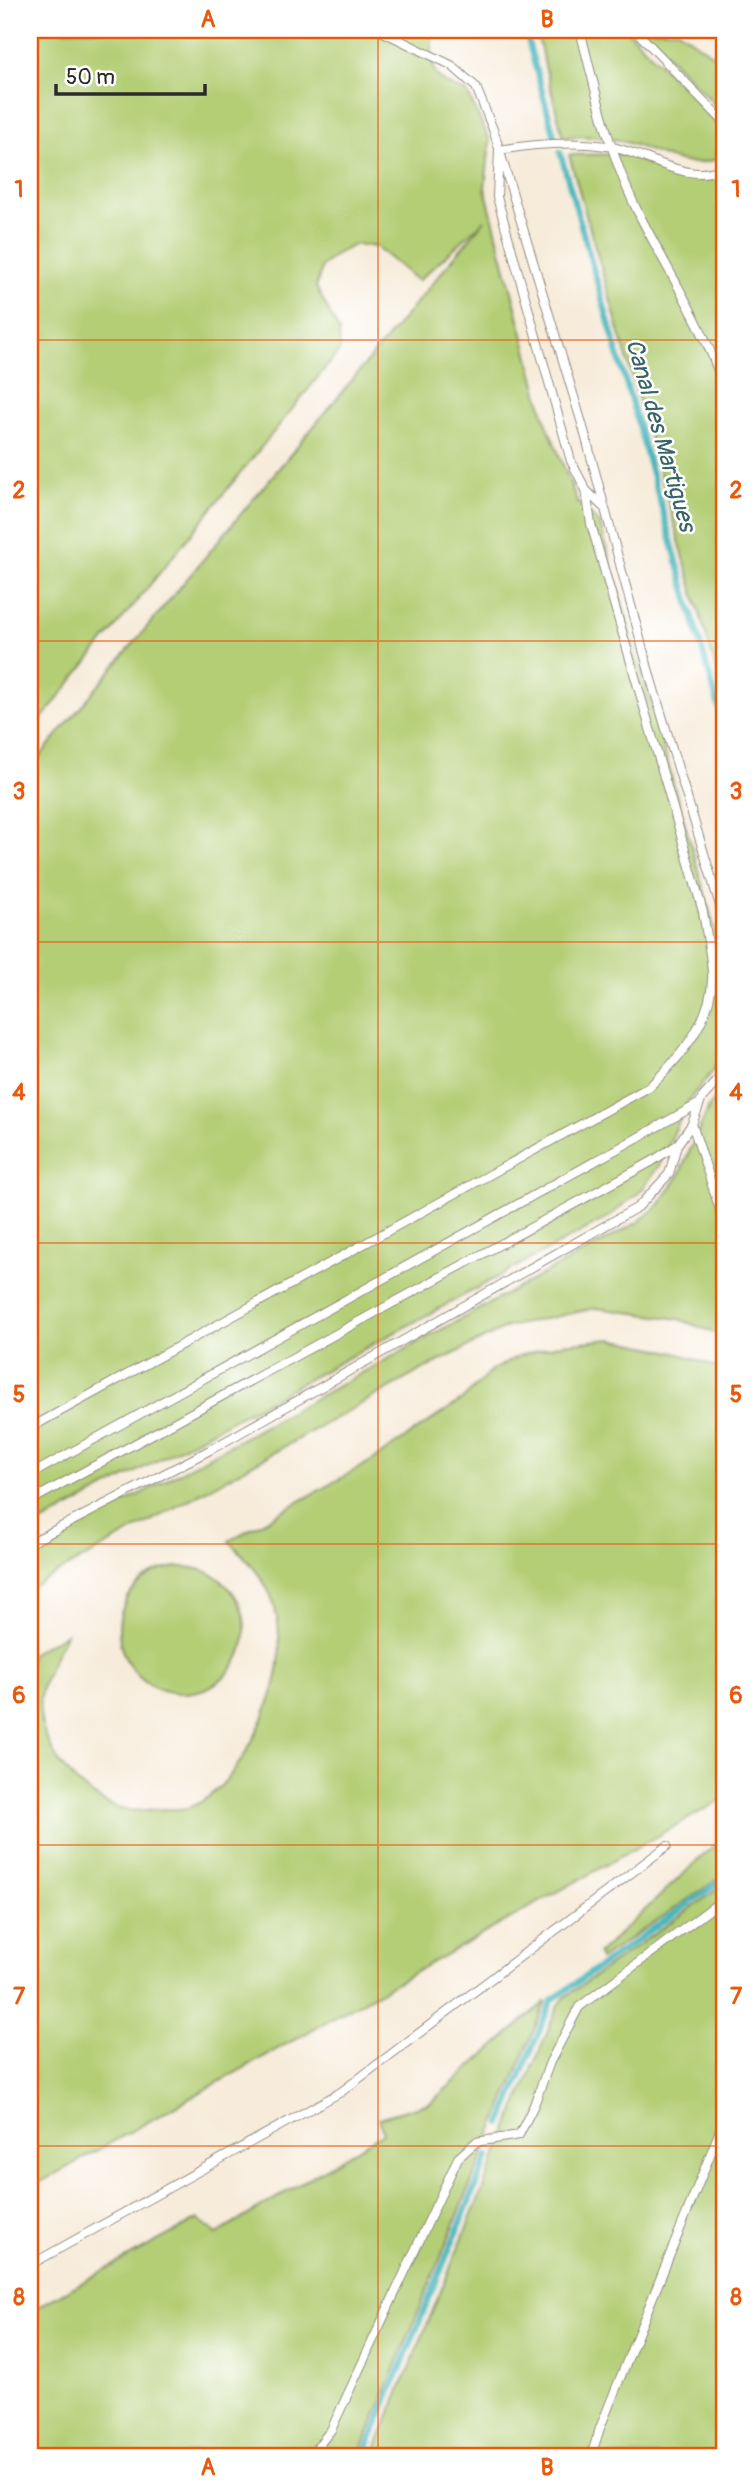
<svg xmlns="http://www.w3.org/2000/svg" width="755" height="2486" font-family="Pangolin,sans-serif">
<style>
.green{fill:#b3ce74;stroke:#6f7c50;stroke-width:2}
.lines{fill:none;stroke-linecap:round;stroke-linejoin:round}
.stream{stroke:#46b6bd;stroke-width:6}
.lane-casing{stroke:#918b82;stroke-width:10}
.lane{stroke:#fff;stroke-width:8}
.grid{fill:none;stroke:#e8590c;stroke-width:2;stroke-opacity:0.55}
.labels{text-anchor:middle;stroke-width:5;stroke-linejoin:round;paint-order:stroke}
.water-label{font-size:24px;font-style:italic;fill:#366365;stroke:#fff}
.neatline{fill:none;stroke:#e8590c;stroke-width:2.5}
.grid-label{font-size:23px;text-anchor:middle;font-weight:bold;fill:#e8590c}
</style>
<rect width="100%" height="100%" fill="#fff"/>
<filter id="ink" filterUnits="userSpaceOnUse"><feTurbulence type="fractalNoise" baseFrequency=".0143" numOctaves="2"/><feDisplacementMap in="SourceGraphic" scale="14" xChannelSelector="R" yChannelSelector="G"/><feConvolveMatrix kernelMatrix="1 2 1 2 8 2 1 2 1" color-interpolation-filters="sRGB"/></filter>
<filter id="wash" filterUnits="userSpaceOnUse"><feTurbulence type="fractalNoise" baseFrequency=".00686" numOctaves="4" result="noise"/><feDisplacementMap in="SourceGraphic" scale="28" xChannelSelector="R" yChannelSelector="G"/><feGaussianBlur stdDeviation="1.57" result="paint"/><feColorMatrix in="noise" values="0 0 0 0 0 0 0 0 0 0 0 0 0 0 0 0 0 1.4 0 .05"/><feComposite in="paint" operator="in"/></filter>
<g filter="url(#wash)">
<rect width="100%" height="100%" fill="#f7ebd9"/>
<path class="green" d="M30,30H418L432,37C432,73 431,80 467,92L490,141L485,188L545,419L578,503L600,524L725,965V1039L713,1071L688,1101L660,1164L641,1191L607,1218L30,1529V768L485,220L418,281L376,247L356,244L338,253L322,266L316,287L339,331L340,350L30,733Z
M536,30H627L725,131V156C682,174 662,152 622,141C602,136 583,136 563,137Z
M643,30H678L725,64V115Z
M624,154C655,167 691,188 725,174V702L569,155Z
M725,1085V1337L679,1319L596,1308L507,1327L422,1370L30,1588V1554L637,1223L659,1205L678,1177L709,1107Z
M612,1339C650,1347 690,1353 725,1372V1798L30,2188V1654L66,1634C56,1655 43,1675 40,1698C35,1746 82,1803 129,1810C139,1812 151,1809 161,1809C169,1809 180,1810 187,1808C233,1793 265,1723 276,1680C282,1659 280,1622 273,1601C264,1577 247,1558 229,1541L373,1460L463,1399L492,1370L519,1356L561,1344Z
M119 1630a63 63 0 1 1 126 0a63 63 0 1 1-126 0Z
M725,1835V1874L600,1959L598,1954Z
M725,1884V2456H373L557,2008L565,1997Z
M546,2001L359,2456C320,2456 279,2458 240,2456C219,2456 201,2446 182,2456H30V2311L198,2219L217,2234L383,2133L379,2118L430,2103Z"/>
<g class="lines">
<path class="stream" d="M525,30L555,138
M560,152L725,729
M501,2124L552,2000L725,1878
M364,2456L488,2156"/>
</g>
</g>
<g filter="url(#ink)">
<g class="lines">
<g class="lane-casing">
<path id="lane" d="M379,30L451,65L476,87L494,132L583,427L652,683L725,922
M580,30C595,88 608,149 634,204C664,266 705,325 725,391
M635,30L725,123
M602,506L586,490L571,461L497,197L499,150C534,144 572,141 607,146C644,151 688,187 725,167
M692,1124L725,1225
M30,1428L649,1087C680,1058 715,1018 712,971C710,951 706,931 703,912L591,524L586,490
M30,1475L700,1103
M30,1501L651,1162L677,1145L692,1124L702,1098L725,1073
M30,1543L210,1450L638,1207L669,1174L677,1145
M30,2265L341,2092L667,1846
M209,2456H213
M310,2456L331,2430L458,2158L476,2142L519,2135L534,2105L550,2062L579,2007L725,1898
M591,2456L600,2428L725,2118"/>
</g>
<use href="#lane" class="lane"/>
</g>
</g>
<path class="grid" d="M378,30V2456M30,340H725M30,641H725M30,942H725M30,1243H725M30,1544H725M30,1845H725M30,2146H725"/>
<g class="labels">
<g class="water-label">
<text transform="translate(661 435) rotate(74)" y="8">Canal des Martigues</text>
</g>
</g>
<rect width="755" height="2486" fill="none" stroke="#fff" stroke-width="77"/>
<path d="M56 84v10h149v-10" fill="none" stroke="#2b2b2b" stroke-width="3.5"/>
<text x="66" y="84" font-size="21" fill="#2b2b2b" stroke="#ffffff" stroke-width="5" paint-order="stroke">50 m</text>
<rect x="38" y="38" width="678" height="2410" class="neatline"/>
<g class="grid-label">
<text x="208" y="27">A</text>
<text x="547" y="27">B</text>
<text x="19" y="197">1</text>
<text x="736" y="197">1</text>
<text x="19" y="498">2</text>
<text x="736" y="498">2</text>
<text x="19" y="799">3</text>
<text x="736" y="799">3</text>
<text x="19" y="1100">4</text>
<text x="736" y="1100">4</text>
<text x="19" y="1402">5</text>
<text x="736" y="1402">5</text>
<text x="19" y="1703">6</text>
<text x="736" y="1703">6</text>
<text x="19" y="2004">7</text>
<text x="736" y="2004">7</text>
<text x="19" y="2305">8</text>
<text x="736" y="2305">8</text>
<text x="208" y="2475">A</text>
<text x="547" y="2475">B</text>
</g>
</svg>
